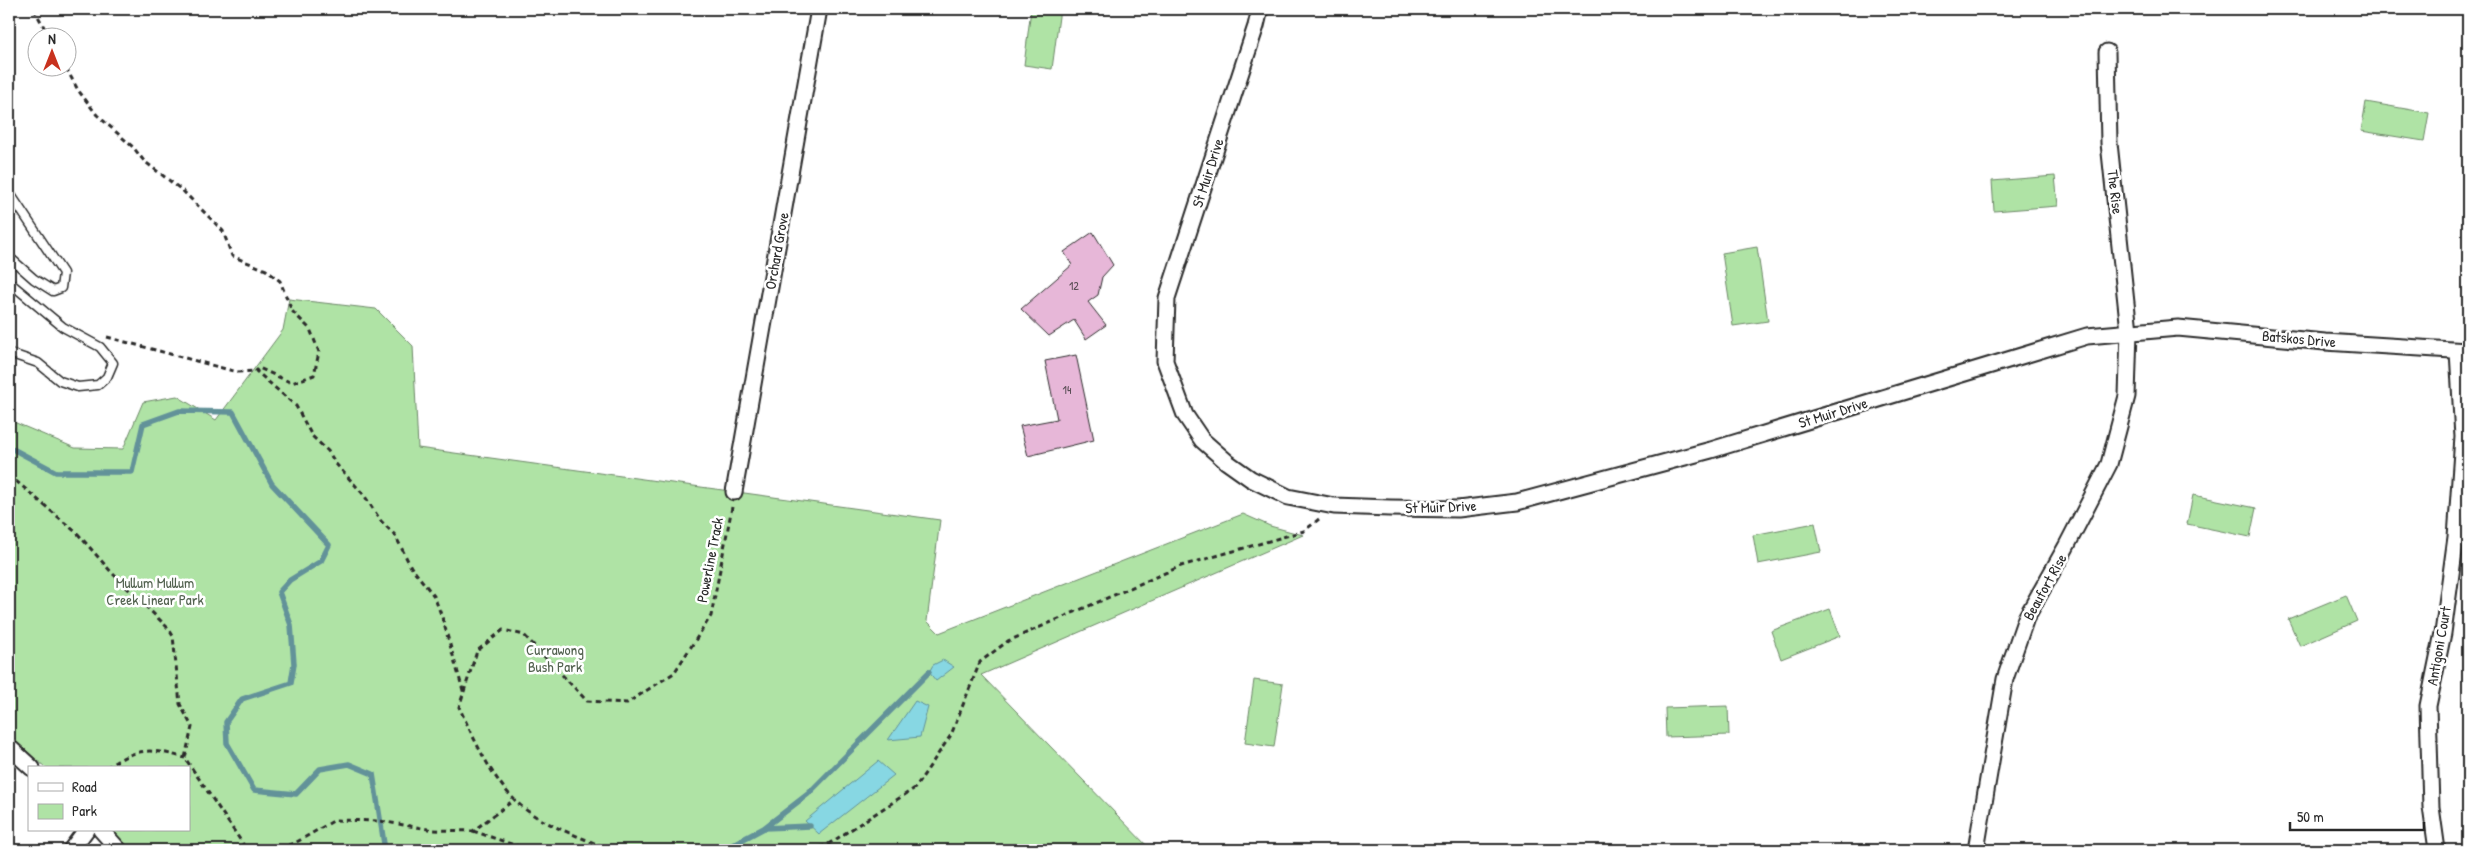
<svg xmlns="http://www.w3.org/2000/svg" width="2477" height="859" font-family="'Patrick Hand',sans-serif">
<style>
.green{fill:#afe3a5;stroke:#6d8768}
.water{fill:#87d7e3;stroke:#629299}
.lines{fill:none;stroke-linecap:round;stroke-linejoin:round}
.stream{stroke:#629299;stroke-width:5.5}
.building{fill:#e7b7d8;stroke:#2b2b2b}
.service-casing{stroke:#2b2b2b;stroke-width:11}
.minor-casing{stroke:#2b2b2b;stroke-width:19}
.path{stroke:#2b2b2b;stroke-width:3;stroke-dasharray:5 4;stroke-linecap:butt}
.service{stroke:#fff;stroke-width:8}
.minor{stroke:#fff;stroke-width:15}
.labels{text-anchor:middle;stroke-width:5;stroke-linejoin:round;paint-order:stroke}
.number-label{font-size:12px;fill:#5a4e56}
.street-label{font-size:15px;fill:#2b2b2b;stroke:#fff}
.park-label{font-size:15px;fill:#536250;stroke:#fff}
</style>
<rect width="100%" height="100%" fill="#fff"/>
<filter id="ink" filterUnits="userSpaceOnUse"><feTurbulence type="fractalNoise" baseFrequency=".02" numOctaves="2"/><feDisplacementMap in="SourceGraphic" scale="10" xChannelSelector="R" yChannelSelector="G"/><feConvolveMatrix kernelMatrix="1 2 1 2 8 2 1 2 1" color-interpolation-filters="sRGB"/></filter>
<g filter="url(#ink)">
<path class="green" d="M1031,9H1060L1052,69L1024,65Z
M2366,102L2429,113L2424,141L2361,131Z
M2055,176L2058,206L1994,211L1992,181Z
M1757,247L1768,321L1733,326L1722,253Z
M289,299L376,309L413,346L418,448L940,520L927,621L939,633L1243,514L1270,526L1303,535L981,675L1151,850H130L111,830H189V768H46L9,735V420L75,448L123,449L143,402L177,396L216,420L283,330Z
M2193,495L2256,508L2250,537L2187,524Z
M1815,523L1821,552L1758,564L1753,535Z
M2346,595L2357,621L2300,646L2288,619Z
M1830,609L1840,636L1781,659L1771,631Z
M1254,680L1283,684L1274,747L1245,743Z
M1728,706L1729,735L1666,737L1665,708Z"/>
<path class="water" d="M943,660L954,667L936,681L929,672L933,665Z
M915,701L928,707L920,737L888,740Z
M878,761L894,775L819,834L805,821Z"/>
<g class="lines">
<path class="stream" d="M9,447L56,472H132L143,424L179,411L233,412L272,484L329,545L321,561L290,580L279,592L291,625L294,664L291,683L242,699L226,722L227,743L254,790L296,794L320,769L349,764L373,774L385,850
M765,828L810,826
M723,850L764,828L808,794L929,672"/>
</g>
<path class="building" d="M1093,232L1113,265L1102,277L1098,295L1088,302L1106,325L1086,339L1074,320L1049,336L1021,309L1072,265L1064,252Z
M1076,355L1094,440L1028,456L1020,426L1057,419L1045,361Z"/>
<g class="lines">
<g class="service-casing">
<path id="service" d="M9,192L63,273L61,288L53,291L34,279L9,257
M9,282L63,327L100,347L113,363L107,377L98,385L78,387L60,381L38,363L9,353"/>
</g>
<g class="minor-casing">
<path id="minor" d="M1260,9L1256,26L1167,298L1165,361L1185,415L1202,440L1227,462L1251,479L1288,497L1334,506L1390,508L1458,509L1517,502L1711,450L2087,336L2178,328L2325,342L2468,351
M734,492L819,9
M9,747L32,768
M101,830L119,850
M71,850L86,830
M1976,850L2005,679L2026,618L2066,547L2109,464L2127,396L2129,331L2109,143L2107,52
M2437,850L2431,807L2428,706L2443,633L2456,537L2463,437L2458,351"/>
</g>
<path class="path" d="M34,9L50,38
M66,68L78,90L97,115L133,147L144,161L183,191L223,231L232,256L266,270L280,281L292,311L310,329L319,352L314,375L292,383L259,368L256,371L296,406L312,436L328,451L336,464L364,495L381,521L395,535L411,567L434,596L442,617L464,694
M107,337L237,372L256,371
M9,475L78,534L112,573L168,628L173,636L180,704L192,727L185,758L247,850
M106,768C137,747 151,748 185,758
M473,831L529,850
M271,850L295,843L335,820L380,821L434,830L473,831L515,799
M611,850C586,839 558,830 535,816C497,793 477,745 459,707L477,651L503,630L524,635L587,701L627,703L674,673L711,616L732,507
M811,850L827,845L915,788L951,735L980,662L1008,641L1181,566L1304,531L1319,519"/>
<use href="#service" class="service"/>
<use href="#minor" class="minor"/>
</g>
</g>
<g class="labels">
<g class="number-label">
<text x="1074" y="290">12</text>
<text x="1067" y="394">14</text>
</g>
<g class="street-label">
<text transform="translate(1208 173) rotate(-72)" y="5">St Muir Drive</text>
<text transform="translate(2115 192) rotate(83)" y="5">The Rise</text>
<text transform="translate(777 251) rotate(-80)" y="5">Orchard Grove</text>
<text transform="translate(2299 339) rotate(5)" y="5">Batskos Drive</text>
<text transform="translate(1833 413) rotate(-17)" y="5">St Muir Drive</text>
<text transform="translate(1441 507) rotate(-2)" y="5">St Muir Drive</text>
<text transform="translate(710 560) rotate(-79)" y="5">Powerline Track</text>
<text transform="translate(2045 587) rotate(-61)" y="5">Beaufort Rise</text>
<text transform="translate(2439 646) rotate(-80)" y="5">Antigoni Court</text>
</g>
<g class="park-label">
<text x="155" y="588">Mullum Mullum<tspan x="155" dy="17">Creek Linear Park</tspan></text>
<text x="555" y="655">Currawong<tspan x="555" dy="17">Bush Park</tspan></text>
</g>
</g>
<rect width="2477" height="859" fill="none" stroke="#fff" stroke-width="30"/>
<rect x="15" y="15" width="2447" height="829" fill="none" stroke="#2b2b2b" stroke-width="2" filter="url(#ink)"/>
<rect x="28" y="766" width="162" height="65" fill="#ffffff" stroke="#aaaaaa"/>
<rect x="38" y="783" width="25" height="8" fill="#ffffff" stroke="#aaaaaa"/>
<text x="72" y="792" font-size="15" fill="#2b2b2b">Road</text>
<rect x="38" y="804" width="25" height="15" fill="#afe3a5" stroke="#aaaaaa"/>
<text x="72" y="816" font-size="15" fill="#2b2b2b">Park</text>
<g transform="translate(52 52)"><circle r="24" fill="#ffffff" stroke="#aaaaaa"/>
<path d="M0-4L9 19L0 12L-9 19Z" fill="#c8321e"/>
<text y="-8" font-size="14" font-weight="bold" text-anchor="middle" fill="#2b2b2b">N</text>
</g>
<path d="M2290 822v8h134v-8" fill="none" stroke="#2b2b2b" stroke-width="2.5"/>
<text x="2297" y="822" font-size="15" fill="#2b2b2b" stroke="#ffffff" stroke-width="4" paint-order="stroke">50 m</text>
</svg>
